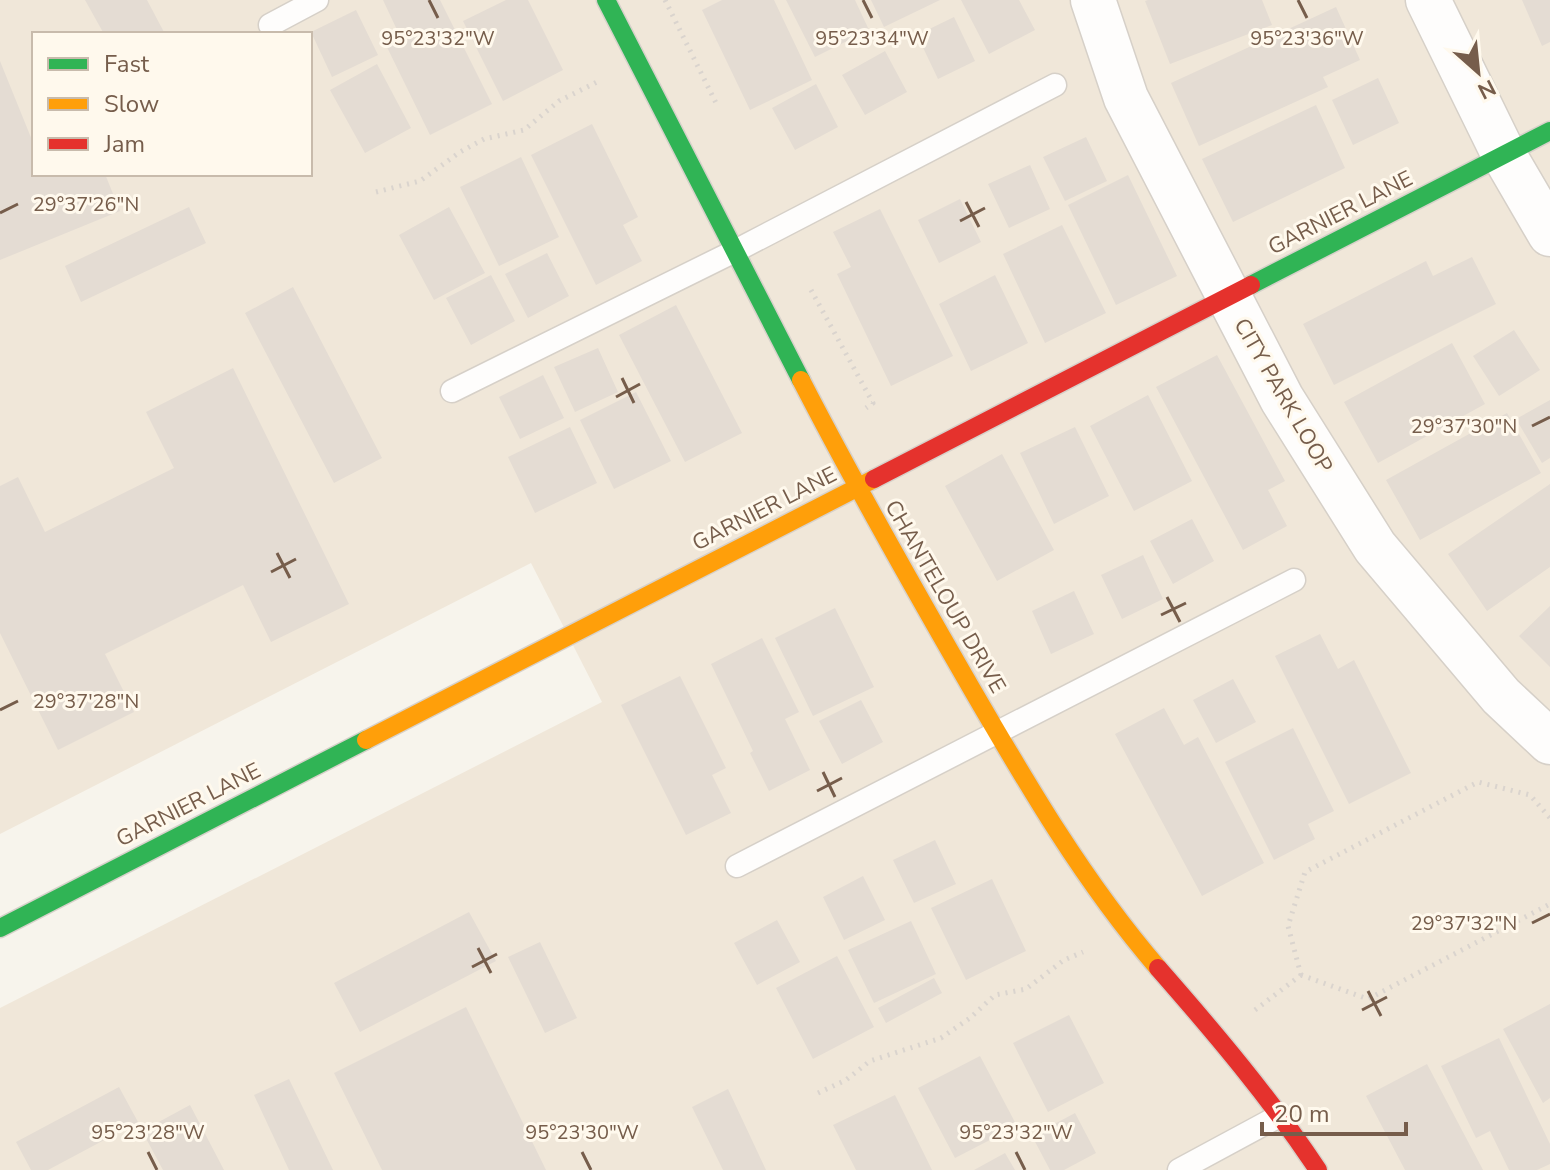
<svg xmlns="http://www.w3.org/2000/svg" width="1550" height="1170" font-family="'Nunito Sans',sans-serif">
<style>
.residential{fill:#f0e7d9;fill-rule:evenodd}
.building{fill:#e4dcd3}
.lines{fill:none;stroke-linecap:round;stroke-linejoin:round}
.lane-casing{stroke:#d6d0c8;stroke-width:25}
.street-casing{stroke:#d6d0c8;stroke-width:47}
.fast-casing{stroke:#d7d1ca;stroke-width:21}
.slow-casing{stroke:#d7d1ca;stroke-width:21}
.jam-casing{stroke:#d7d1ca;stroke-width:21}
.path{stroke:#dad4ce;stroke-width:5;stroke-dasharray:2 6;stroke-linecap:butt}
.lane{stroke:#fefdfc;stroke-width:22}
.street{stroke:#fefdfc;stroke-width:44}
.fast{stroke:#30b455;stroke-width:18}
.slow{stroke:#ff9f0a;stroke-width:18}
.jam{stroke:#e5322d;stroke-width:18}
.ticks{fill:none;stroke:#765d4b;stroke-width:3}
.labels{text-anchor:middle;stroke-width:6;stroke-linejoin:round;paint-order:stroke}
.street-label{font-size:22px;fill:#765d4b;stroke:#fff9ed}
.ticks-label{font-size:20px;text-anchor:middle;fill:#765d4b;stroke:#fff9ed;stroke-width:6;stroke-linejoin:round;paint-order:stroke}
</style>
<rect width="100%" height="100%" fill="#f7f4ec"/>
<path class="residential" d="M0,0H1550V1170H0V1008L602,702L531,563L0,834ZM34,34H310V174H34Z"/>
<path class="building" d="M85,0H147L165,34H104Z
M383,0H440L492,104L430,135L383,39L398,32Z
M506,0H528L563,70L503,101L463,21Z
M722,0H774L812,80L750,110L702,10Z
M786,0H855L869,30L815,57Z
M871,0H940L884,27Z
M961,0H1019L1035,30L989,54Z
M1148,0H1262L1272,25L1170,64L1145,1Z
M1522,0H1550V42L1542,46Z
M1336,7L1360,60L1323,77L1328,87L1199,146L1171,83Z
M356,10L378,55L332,77L311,32Z
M954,17L975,61L938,79L917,35Z
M885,51L907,92L865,115L842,75Z
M0,61L34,145V174H105L120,211L0,260Z
M377,64L411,128L365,153L330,90Z
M1378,78L1399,123L1353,145L1332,100Z
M816,84L838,127L795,150L772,108Z
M1316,105L1345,168L1233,222L1202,159Z
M592,124L638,217L623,225L642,261L596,285L531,155Z
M1086,137L1107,181L1065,201L1043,157Z
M521,157L559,237L499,266L460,187Z
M1030,165L1050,209L1009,228L988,184Z
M1128,175L1177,276L1116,305L1068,205Z
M960,199L981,242L939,263L918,220Z
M189,207L206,243L81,302L65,266Z
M449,207L485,273L434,300L399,235Z
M880,209L953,356L891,386L837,274L851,267L833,232Z
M1062,225L1106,313L1045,343L1003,254Z
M547,253L569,296L528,318L505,274Z
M1472,257L1496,304L1334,385L1303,324L1426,261L1433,276Z
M491,275L515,321L471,345L446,298Z
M995,275L1028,343L971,371L939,304Z
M293,287L382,458L334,483L245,313Z
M676,305L742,433L685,462L619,335Z
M1514,330L1540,370L1499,396L1473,356Z
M1452,343L1485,404L1378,463L1344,402Z
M598,348L618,392L575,412L554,367Z
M1217,355L1285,481L1268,490L1287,526L1243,550L1156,387Z
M233,368L349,604L271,642L243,585L105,654L134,712L58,750L0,633V486L18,477L45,532L174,468L146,412Z
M543,375L564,418L520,439L499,397Z
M636,392L671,461L614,489L580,420Z
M1148,395L1192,481L1134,511L1090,426Z
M1550,400V458L1542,463L1516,419Z
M1507,413L1541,473L1420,540L1386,480Z
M570,427L597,483L535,513L508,457Z
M1075,427L1109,496L1054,524L1020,453Z
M1002,454L1054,550L997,581L945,486Z
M1550,484V567L1487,611L1448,554Z
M1192,519L1214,561L1173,584L1150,541Z
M1143,555L1163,599L1122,619L1101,575Z
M1074,591L1094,634L1051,654L1032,611Z
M1550,606V667L1519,636Z
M835,608L874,687L813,716L775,638Z
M1320,634L1338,669L1354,660L1411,773L1349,804L1275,656Z
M762,638L799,712L785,719L810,770L769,791L750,753L753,751L711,664Z
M680,676L726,768L712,775L731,813L686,835L621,705Z
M1233,679L1256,722L1216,743L1193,700Z
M861,700L883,742L842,764L819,721Z
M1164,708L1184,745L1198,737L1264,863L1202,896L1115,734Z
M1293,728L1334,811L1308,824L1315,839L1274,860L1225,762Z
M935,840L956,884L914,903L893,860Z
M863,876L885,920L844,940L823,897Z
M992,879L1026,951L966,980L931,908Z
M469,912L496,961L360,1032L334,983Z
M777,920L800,962L757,985L734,943Z
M911,921L936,974L874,1003L848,950Z
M540,942L577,1018L545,1033L508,957Z
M837,956L874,1027L813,1059L776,988Z
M934,978L942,993L886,1023L878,1008Z
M1550,1004V1098L1543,1103L1503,1029Z
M466,1007L546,1170H382L334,1073Z
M1069,1015L1104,1083L1048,1112L1013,1043Z
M1499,1038L1550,1144V1164L1537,1170H1509L1490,1131L1476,1138L1441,1066Z
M980,1056L1017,1126L955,1158L918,1088Z
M1427,1064L1483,1170H1405L1366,1096Z
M289,1079L333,1170H289L254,1095Z
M119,1087L138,1122L48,1170H31L16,1142Z
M728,1089L766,1170H723L692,1107Z
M895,1095L932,1170H856L833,1125Z
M190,1105L224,1170H163L142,1131Z
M1075,1113L1096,1153L1064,1170H1050L1032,1136Z
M1005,1153L1015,1170H974Z"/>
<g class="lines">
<g class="lane-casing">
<path id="lane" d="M270,25L317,0
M452,391L735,251L1055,85
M737,866L1294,580
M1179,1170L1281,1115"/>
</g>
<g class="street-casing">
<path id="street" d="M1093,0L1126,98L1282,399L1375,547L1501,696L1550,742
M1428,0L1504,155L1550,234"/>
</g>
<g class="fast-casing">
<path id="fast" d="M606,0L801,380
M1251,285L1550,131
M0,928L366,740"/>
</g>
<g class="slow-casing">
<path id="slow" d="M801,380C853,481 909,580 966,679C1024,779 1082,880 1158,968
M366,740L874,479"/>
</g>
<g class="jam-casing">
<path id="jam" d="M874,479L1251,285
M1158,968C1215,1033 1270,1098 1318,1170"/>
</g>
<path class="path" d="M665,0L716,103
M376,192L420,181L460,152L484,139L524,130L559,101L597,82
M811,290L873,403L866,408
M1301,975L1288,926L1305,872L1478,782L1530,795L1550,818
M1301,975L1368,999L1550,904
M1255,1010L1301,975
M818,1093L846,1080L870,1061L941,1038L970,1018L995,995L1026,989L1064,960L1083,952"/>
<use href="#lane" class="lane"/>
<use href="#street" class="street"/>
<use href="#fast" class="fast"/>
<use href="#slow" class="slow"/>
<use href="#jam" class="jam"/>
</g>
<path class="ticks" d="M429,0L438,18M863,0L872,18M1298,0L1307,18M966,202L979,227M0,213L18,204M960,221L985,208M622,378L634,403M616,397L640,384M1532,426L1550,417M277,553L290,578M271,572L296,559M1167,597L1180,622M1161,615L1186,603M0,710L18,701M823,772L835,797M817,791L842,778M1532,923L1550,914M478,948L491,973M472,967L497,954M1368,991L1381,1016M1362,1010L1387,997M148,1152L157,1170M582,1152L591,1170M1016,1152L1025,1170"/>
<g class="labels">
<g class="street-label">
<text transform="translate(1340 212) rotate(-27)" y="8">GARNIER LANE</text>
<text transform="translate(1284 395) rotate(60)" y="8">CITY PARK LOOP</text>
<text transform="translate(764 508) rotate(-27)" y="8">GARNIER LANE</text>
<text transform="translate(946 596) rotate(60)" y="8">CHANTELOUP DRIVE</text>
<text transform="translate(188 804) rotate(-27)" y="8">GARNIER LANE</text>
</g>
</g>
<g class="ticks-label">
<text x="438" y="45">95°23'32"W</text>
<text x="872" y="45">95°23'34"W</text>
<text x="1307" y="45">95°23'36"W</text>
<text x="86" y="211">29°37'26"N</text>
<text x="1464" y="433">29°37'30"N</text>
<text x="86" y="708">29°37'28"N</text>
<text x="1464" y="930">29°37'32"N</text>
<text x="148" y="1139">95°23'28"W</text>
<text x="582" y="1139">95°23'30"W</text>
<text x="1016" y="1139">95°23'32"W</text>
</g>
<rect x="32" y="32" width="280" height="144" fill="#fff9ed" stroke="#c8bbac" stroke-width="2"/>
<rect x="48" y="58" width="40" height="12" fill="#30b455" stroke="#c8bbac" stroke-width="2"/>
<text x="104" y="72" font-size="24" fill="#765d4b">Fast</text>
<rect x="48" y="98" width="40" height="12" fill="#ff9f0a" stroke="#c8bbac" stroke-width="2"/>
<text x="104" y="112" font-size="24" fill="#765d4b">Slow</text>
<rect x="48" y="138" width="40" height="12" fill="#e5322d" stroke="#c8bbac" stroke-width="2"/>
<text x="104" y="152" font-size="24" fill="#765d4b">Jam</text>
<g transform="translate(1478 72) rotate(153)" stroke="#fff9ed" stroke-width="6" paint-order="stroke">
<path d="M0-6L14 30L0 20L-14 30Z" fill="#765d4b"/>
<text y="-12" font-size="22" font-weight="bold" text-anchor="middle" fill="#765d4b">N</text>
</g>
<path d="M1262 1122v12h144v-12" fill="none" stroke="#765d4b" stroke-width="4"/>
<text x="1274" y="1122" font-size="24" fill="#765d4b" stroke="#fff9ed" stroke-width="6" paint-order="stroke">20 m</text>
</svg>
